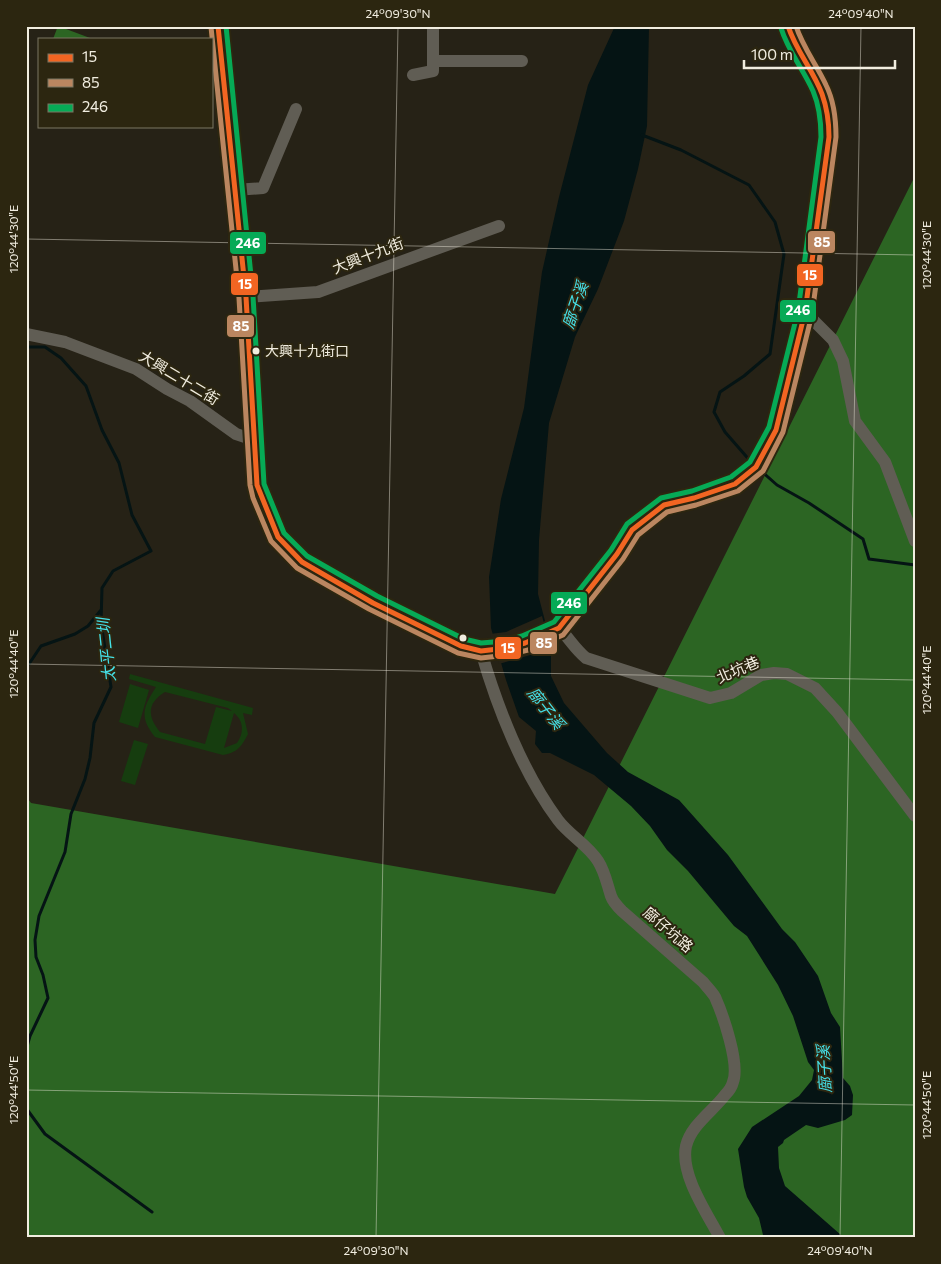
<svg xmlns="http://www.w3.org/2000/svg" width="941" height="1264" font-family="Commissioner,'Noto Sans TC',sans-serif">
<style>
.green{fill:#163d0f;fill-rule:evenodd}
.forest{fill:#2c6523}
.water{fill:#051414}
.pier{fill:#262216}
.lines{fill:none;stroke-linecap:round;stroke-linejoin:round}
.stream{stroke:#051414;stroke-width:3}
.minor{stroke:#605d54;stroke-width:12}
.major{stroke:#64594e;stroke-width:16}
.bus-1-casing{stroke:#2c2610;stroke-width:9}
.bus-2-casing{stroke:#2c2610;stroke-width:9}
.bus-3-casing{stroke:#2c2610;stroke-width:9}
.bus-1{stroke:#f26522;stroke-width:5}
.bus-2{stroke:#bb8660;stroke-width:5}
.bus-3{stroke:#06aa56;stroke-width:5}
.ticks{fill:none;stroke:#f1ede0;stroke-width:1;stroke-opacity:0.45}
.bus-dot{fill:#f1ede0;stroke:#2c2610;stroke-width:2}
.labels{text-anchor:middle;stroke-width:4;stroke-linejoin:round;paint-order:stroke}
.bus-label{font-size:14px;fill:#f1ede0;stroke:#2c2610;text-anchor:start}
.street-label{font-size:15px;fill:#f1ede0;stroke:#2c2610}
.water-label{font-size:16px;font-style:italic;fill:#45e1e9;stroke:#2c2610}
.line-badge{stroke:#2c2610;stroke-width:2}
.badge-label{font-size:14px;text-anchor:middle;font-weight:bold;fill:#fff}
.neatline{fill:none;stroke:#f1ede0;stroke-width:2}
.ticks-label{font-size:12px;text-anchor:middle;fill:#f1ede0}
</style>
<rect width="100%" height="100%" fill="#262216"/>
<path class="green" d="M130,674L253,708L252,715L243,713L248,734C242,746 237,753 223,755L155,737C139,717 143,707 156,687L129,679ZM165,692L228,708L232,711L216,707L205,744L160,732C147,716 147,703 165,692ZM234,713C244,721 244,733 237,743L224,748Z
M130,684L149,690L138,728L119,722Z
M134,740L148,744L135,785L121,781Z"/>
<path class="forest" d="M58,26L90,38V39H53Z
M915,176V1238H26V796L31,803L555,894Z"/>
<path class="water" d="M615,26H649L647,126L638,169L624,221L598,289L575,337L549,423L539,540L538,594L551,644V676L564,703L607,753L628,772L679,800L728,855L782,929L795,942L818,976L831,1013L840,1027L843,1078L850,1086L853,1095L852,1115L845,1120L818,1128L806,1125L784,1140L783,1143L778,1147L779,1168L785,1186L841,1235L849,1238H780L763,1235L759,1218L747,1197L744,1187L738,1149L752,1127L799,1096L812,1080L814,1070L808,1062L793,1016L778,985L747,936L734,926L688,871L667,850L650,826L631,806L594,775L550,753H542L535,744L536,731L519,717L506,680L491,628L489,577L501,499L524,408L542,272L559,197L588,85Z"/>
<path class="pier" d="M542,616L551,649L499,664L490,634L506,632Z"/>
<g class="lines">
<path class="stream" d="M642,135L681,150L749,185L775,222L784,254L770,354L744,376L720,392L714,412L725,432L752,463
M26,347H45L61,358L86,386L102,430L119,463L132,515L151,551L113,571L102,588L101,623L111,687L94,723L90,758L85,779L71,814L65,852L39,916L35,940L36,957L43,975L48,998L30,1036H26
M760,470L777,485L809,503L863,539L869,559L915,565
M26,664H29L41,646L75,634L88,626L101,610
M26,1050L30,1036
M26,1108L45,1134L152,1212"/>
<path class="minor" d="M434,61H522
M413,75L433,71V26
M235,190L263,188L296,109
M246,297L318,292L499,226
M805,312L833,340L843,361L855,421L885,462L915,541
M26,334L65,342L136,369L167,389L190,401L236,434L254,440
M559,628C569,638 575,649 586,658L710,698L731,693L761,675L774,673L787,674L815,688L837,712L915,816
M481,651C497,707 523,773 558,820C569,835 588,845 598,861C605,872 607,884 611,896C613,902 618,907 622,911L703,982C707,987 712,992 715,997C723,1015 740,1064 733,1082C732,1086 728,1092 725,1095C713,1111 691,1125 686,1146C680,1175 707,1213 720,1238"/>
<path class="major" d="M218,26L246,297L254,440L257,485L260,495L278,537L302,562L373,603L423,627L461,646L481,651L507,648L525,643L559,628L617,554L632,530L664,505L694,498L735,484L756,467L776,430L805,312L829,137C829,118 826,98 816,81C805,61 795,50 788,26"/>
<g class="bus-1-casing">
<path id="bus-1" d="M218,26L246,297L257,485L278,537L302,562L373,603L461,646L481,651L507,648L525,643L559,628L617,554L632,530L664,505L694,498L735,484L756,467L776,430L805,312L829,137C829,122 827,108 822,94C813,70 796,51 788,26"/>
</g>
<g class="bus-2-casing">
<path id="bus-2" d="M211,27L239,298L250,485L253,498L271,541L297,568L369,609L458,653L481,658L508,655L528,650L563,635L623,559L638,535L667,512L696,505L738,491L763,471L783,432L812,314L836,137C836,119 834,101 826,85C817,65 803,48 796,26"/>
</g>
<g class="bus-3-casing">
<path id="bus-3" d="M226,26L253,296L264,484L284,533L307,556L377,596L464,639L481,643L506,641L522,636L554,622L611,550L627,524L661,498L692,491L731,477L750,462L769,427L798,311L821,137C821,121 819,105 813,91C803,69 788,51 781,28"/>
</g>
<use href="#bus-1" class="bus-1"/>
<use href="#bus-2" class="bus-2"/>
<use href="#bus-3" class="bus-3"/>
</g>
<path class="ticks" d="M26,239L915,255M26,664L915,680M26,1090L915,1105M376,1238L398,26M840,1238L861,26"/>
<g class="bus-dot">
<circle cx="256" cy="351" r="4.5"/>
<circle cx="463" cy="638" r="4.5"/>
</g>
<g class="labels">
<g class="bus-label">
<text x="265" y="356">大興十九街口</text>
</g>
<g class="street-label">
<text transform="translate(368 256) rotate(-21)" y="5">大興十九街</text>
<text transform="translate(179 378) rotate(31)" y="5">大興二十二街</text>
<text transform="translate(738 670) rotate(-23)" y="5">北坑巷</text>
<text transform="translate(668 930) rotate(41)" y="5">廍仔坑路</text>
</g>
<g class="water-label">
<text transform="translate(575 305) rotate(-71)" y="6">廍子溪</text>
<text transform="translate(106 650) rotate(-96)" y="6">太平二圳</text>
<text transform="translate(546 708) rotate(52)" y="6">廍子溪</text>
<text transform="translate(824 1069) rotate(-93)" y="6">廍子溪</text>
</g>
</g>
<g class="line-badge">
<rect x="807" y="230" width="29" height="24" rx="5" fill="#bb8660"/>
<rect x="229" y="231" width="38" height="24" rx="5" fill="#06aa56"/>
<rect x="796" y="263" width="28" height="24" rx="5" fill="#f26522"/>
<rect x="230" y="272" width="29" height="24" rx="5" fill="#f26522"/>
<rect x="779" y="299" width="38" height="24" rx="5" fill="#06aa56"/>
<rect x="226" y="314" width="29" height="24" rx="5" fill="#bb8660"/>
<rect x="550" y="591" width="38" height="24" rx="5" fill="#06aa56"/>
<rect x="529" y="631" width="29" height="24" rx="5" fill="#bb8660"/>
<rect x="494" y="636" width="28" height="24" rx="5" fill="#f26522"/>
</g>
<g class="badge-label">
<text x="822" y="247">85</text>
<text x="248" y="248">246</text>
<text x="810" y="280">15</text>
<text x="245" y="289">15</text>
<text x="798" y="315">246</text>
<text x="241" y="331">85</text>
<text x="569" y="608">246</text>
<text x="544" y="648">85</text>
<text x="508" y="653">15</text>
</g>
<rect width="941" height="1264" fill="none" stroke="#2c2610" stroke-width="55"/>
<rect x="38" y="38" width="175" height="90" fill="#2c2610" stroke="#7b7663"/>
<rect x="48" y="54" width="25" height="8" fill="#f26522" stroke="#7b7663"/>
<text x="82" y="62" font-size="15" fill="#f1ede0">15</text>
<rect x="48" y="79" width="25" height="8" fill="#bb8660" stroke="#7b7663"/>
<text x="82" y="88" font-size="15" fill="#f1ede0">85</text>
<rect x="48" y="104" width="25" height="8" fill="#06aa56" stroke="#7b7663"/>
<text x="82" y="112" font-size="15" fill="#f1ede0">246</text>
<path d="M744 60v8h151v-8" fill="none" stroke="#f1ede0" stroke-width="2.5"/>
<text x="751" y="60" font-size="15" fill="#f1ede0" stroke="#2c2610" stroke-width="4" paint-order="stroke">100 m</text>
<rect x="28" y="28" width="886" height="1208" class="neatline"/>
<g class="ticks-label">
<text x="398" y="18">24°09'30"N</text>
<text x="861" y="18">24°09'40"N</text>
<text transform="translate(14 239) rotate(-90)" y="4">120°44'30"E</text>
<text transform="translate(927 255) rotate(-90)" y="4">120°44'30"E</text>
<text transform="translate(14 664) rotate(-90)" y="4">120°44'40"E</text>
<text transform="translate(927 680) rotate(-90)" y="4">120°44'40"E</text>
<text transform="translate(14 1090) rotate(-90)" y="4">120°44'50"E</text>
<text transform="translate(927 1105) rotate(-90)" y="4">120°44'50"E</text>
<text x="376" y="1255">24°09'30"N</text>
<text x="840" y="1255">24°09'40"N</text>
</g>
</svg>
